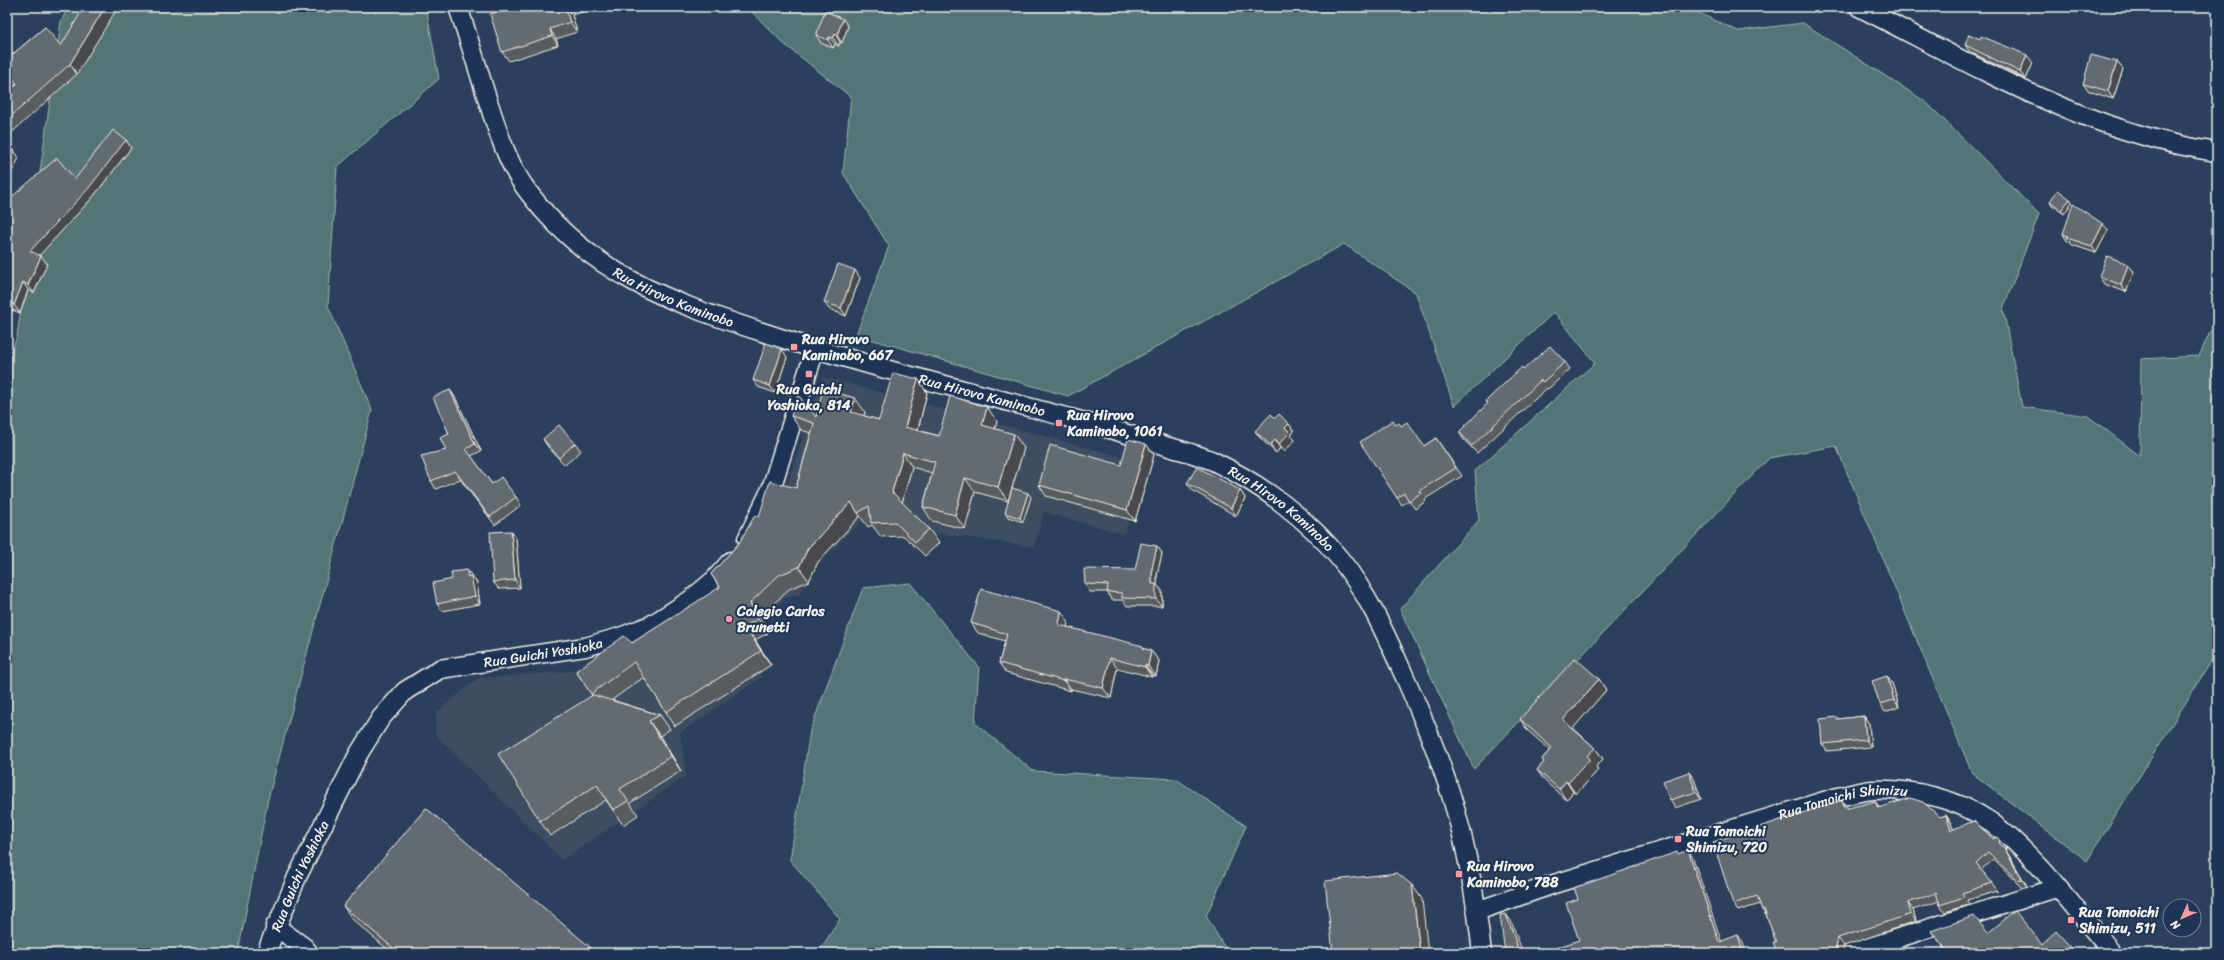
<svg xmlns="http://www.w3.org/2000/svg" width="2224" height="960" font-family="Sriracha,sans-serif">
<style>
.built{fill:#3c4d62}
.green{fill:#527576;stroke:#a3b3af}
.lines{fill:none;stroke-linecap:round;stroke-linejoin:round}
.minor-casing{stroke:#f4f1e8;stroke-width:21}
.minor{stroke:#1d3557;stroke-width:18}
.wall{fill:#565b5f;stroke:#f4f1e8}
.shaded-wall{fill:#464a4e;stroke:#f4f1e8}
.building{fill:#646a6f;stroke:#f4f1e8}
.poi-dot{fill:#ff9aa2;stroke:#1d3557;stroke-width:1.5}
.labels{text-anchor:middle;stroke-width:4;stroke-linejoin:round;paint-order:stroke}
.street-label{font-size:14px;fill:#f4f1e8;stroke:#1d3557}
.poi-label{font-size:14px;font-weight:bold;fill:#f4f1e8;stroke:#1d3557;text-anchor:start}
</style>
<rect width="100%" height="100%" fill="#2b405c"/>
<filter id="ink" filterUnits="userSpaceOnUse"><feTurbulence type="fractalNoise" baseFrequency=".025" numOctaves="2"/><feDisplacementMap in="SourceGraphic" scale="8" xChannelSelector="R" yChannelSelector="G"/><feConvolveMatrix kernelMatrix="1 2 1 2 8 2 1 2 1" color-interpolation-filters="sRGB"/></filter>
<g filter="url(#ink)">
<path class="built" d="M823,377L1149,464L1124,534L1044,512L1034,547L860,522L814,568L800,594L784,598L740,642L762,677L680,733L686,776L562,860L435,734L436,713L478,678L563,672L626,657L737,582L782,500Z"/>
<path class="green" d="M68,7H426L439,79L337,167L328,306L372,410L268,799L238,953H7V367L17,336L61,22Z
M747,7H1686L1738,31L1803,23L1926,102L2039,214L2003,309L2022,407L2088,416L2140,456L2141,359L2199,356L2217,317V652L2087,861L1972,773L1836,446L1769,458L1474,769L1400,609L1479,520L1475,471L1595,363L1554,312L1454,406L1416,293L1344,244L1068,396L856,335L889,246L843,173L851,97L783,43Z
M910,583L979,667L975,723L1033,771L1176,779L1246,826L1206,916L1228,953H818L840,919L790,860L810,731L863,588Z"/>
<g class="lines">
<g class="minor-casing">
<g id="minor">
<path id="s1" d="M458,7C468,36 477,66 486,95C497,128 507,165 529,193C590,274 670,302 762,332C862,365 965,390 1066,417C1101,426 1135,436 1169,447C1184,451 1199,455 1213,461C1261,484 1307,518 1340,559C1368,594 1385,633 1403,673C1421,713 1438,753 1451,795C1467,846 1476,900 1482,953"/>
<path d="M1859,7C1974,65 2087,133 2217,152"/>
<path d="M747,539L771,489L815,349"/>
<path id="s2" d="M1477,911L1554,884L1837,797C1848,795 1861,791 1872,790C1913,788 1958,799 1991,822C2036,855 2076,911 2113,953"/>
<path d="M275,926L304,947L309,953"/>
<path id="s3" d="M266,953L297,877L359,753L381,718L405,691L440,669L585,647L620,637L651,625L690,600L714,580L731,561"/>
<path d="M1851,953L2056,888"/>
</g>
</g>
<use href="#minor" class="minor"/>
</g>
<path class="wall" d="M512,7H598L572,15L577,32L556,39L558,45L509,61L502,52Z
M848,26L842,43L840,42L839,46L835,44L833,48L821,43L816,35Z
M45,27L77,74L8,136L7,135V93L16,84L7,73V59Z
M1965,45L2033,63L2026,79L1970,52Z
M2117,62L2123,69L2113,99L2089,91L2083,84Z
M126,140L131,148L93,197L39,255L47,264L34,293L28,290L20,313L12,310L7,327V201L75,179Z
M2050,201L2072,202L2064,214L2052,205Z
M2108,230L2096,253L2072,245L2070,242L2067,241L2063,234Z
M2128,264L2134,272L2126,292L2104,284L2099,276Z
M860,278L846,316L829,309L824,302Z
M787,357L775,393L758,387L753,380Z
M1565,362L1570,369L1548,389L1547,388L1477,453L1464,440L1459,432L1488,404L1486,401L1524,369Z
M918,379L927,393L918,430L939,436L997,421L995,428L1024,448L1008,501L975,492L965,529L932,521L923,507L932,473L912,467L902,503L929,529L939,543L925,556L904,536L881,537L872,525L868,527L860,516L818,562L809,581L789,589L760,617L768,633L755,640L771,665L675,726L666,712L644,677L612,700L660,715L670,729L660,736L681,771L630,803L638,815L623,825L606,800L550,836L540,821L592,695L576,671L632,643L720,588L711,574L739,543L759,517L796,488L811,433L801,430L791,416L816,417L865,412L864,416L879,420Z
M450,390L455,397L481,451L471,456L492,484L516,497L521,505L495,525L460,479L436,489L431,481L446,450L449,434Z
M1275,418L1289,424L1294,431L1291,435L1295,440L1284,452L1280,448L1276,453L1261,439L1255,431Z
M1396,425L1401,426L1424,446L1436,438L1462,476L1425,499L1426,501L1415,509L1409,500L1402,505L1397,498Z
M543,439L575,443L581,451L565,465L548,447Z
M1146,444L1154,455L1135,521L1046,496L1039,485L1121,465Z
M1187,483L1240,490L1245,498L1236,516L1192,490Z
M1031,497L1023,522L1008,517L1005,513Z
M511,531L516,538L520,588L499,589L493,582Z
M1157,546L1162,553L1157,575V585L1162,591V606H1127L1123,600H1112L1107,592H1090L1085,584L1135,570Z
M467,570L477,583L480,604L442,611L437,604L452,579Z
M1068,621L1067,627L1151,651L1159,661L1156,676L1152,675V677L1117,668L1111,698L1071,689V691L1006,673L999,663L1005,641L978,633L971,623Z
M1599,679L1606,690L1573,728L1595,748L1603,759L1596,767L1598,770L1576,794L1573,792L1566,800L1545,781L1537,770L1544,762L1542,759L1550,750L1527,730L1520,719Z
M1892,683L1899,707L1885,712L1880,704Z
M1864,716L1869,724L1871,747L1827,751L1822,744L1838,719Z
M1694,779L1701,799L1675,808L1670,800Z
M1847,807V809L1880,808L1940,817L1946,815L1951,823L1953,829L2000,841L2006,848L2005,849L2010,857L2027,886L2022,888L1993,859L1981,870L1998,891L1967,900L1970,904L1945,912L1940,905L1939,901L1913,910L1916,921L1844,946L1776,942L1767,917L1762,910L1760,904L1738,911L1733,904Z
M343,906L597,953H392L353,920Z
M1931,931L1988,933L2042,944L2076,953H1948Z"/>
<path class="shaded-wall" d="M105,7H118L77,74L70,64Z
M565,7L572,15L577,32L570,22Z
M843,19L848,26L842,43L837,35Z
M550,29L556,39L558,45L552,36Z
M835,34L840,42L839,46L833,38Z
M829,37L835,44L833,48L828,40Z
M2027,55L2033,63L2026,79L2020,72Z
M2117,62L2123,69L2113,99L2108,91Z
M126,140L131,148L93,197L36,259L30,251Z
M14,150L19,158L7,181V163Z
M2070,199L2072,202L2064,214L2061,210Z
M2103,224L2108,230L2096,253L2092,246Z
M41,256L47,264L34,293L28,285Z
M2128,264L2134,272L2126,292L2121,285Z
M855,270L860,278L846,316L841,308Z
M23,282L28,290L20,313L14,305Z
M7,303L12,310L7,327Z
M782,349L787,357L775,393L770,386Z
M918,379L927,393L915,441L905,427Z
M450,390L455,397L481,451L475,444Z
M855,398L865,412L861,426L851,412Z
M987,407L997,421L992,439L982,425Z
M1289,424L1294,431L1291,435L1295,440L1284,452L1279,444L1285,428Z
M1014,434L1024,448L1008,501L998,487Z
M1275,440L1280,448L1276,453L1270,445Z
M1146,444L1154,455L1135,521L1127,510Z
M903,453L912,467L901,506L892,492Z
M965,478L975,492L965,529L955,515Z
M1240,490L1245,498L1236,516L1231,508Z
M1028,493L1031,497L1023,522L1020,518Z
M851,502L860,516L818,562L809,581L799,567L808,548Z
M511,531L516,538L520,588L515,580Z
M1157,546L1162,553L1157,575V585L1162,591V606L1156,599L1152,584V568Z
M467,570L477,583L480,604L475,596L468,577Z
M750,603L760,617L768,633L758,619Z
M1061,611L1068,621L1066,635L1059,625Z
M745,626L755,640L771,665L761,651Z
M1151,651L1159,661L1156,676L1148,666Z
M1110,658L1117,668L1111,698L1103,688Z
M1145,665L1152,675V677L1145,667Z
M1887,676L1892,683L1899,707L1894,700Z
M1064,679L1071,689V691L1064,681Z
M1599,679L1606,690L1571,731L1563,720Z
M1864,716L1869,724L1871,747L1866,740Z
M649,721L660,736L681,771L671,756Z
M1595,748L1603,759L1596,767L1598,770L1576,794L1568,783L1587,756Z
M1689,772L1694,779L1701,799L1696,792Z
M1566,781L1573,792L1566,800L1559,789Z
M1842,800L1847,807L1850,817L1845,809Z
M1875,801L1880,808H1878Z
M1946,815L1951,823L1956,837L1951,830Z
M2005,849L2010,857L2027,886L2021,879Z
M1688,850L1693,858L1724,949L1719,942Z
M1412,885L1422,899L1428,953H1420Z
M1908,903L1913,910L1916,921L1911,914Z
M1506,914L1511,921L1523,953L1519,951Z
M1738,935L1743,943L1746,953H1743Z
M1838,938L1844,946L1842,953H1839L1836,948Z"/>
<path class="building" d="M84,7H105L70,64L7,120V93L17,84L7,72V59L45,27L61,46Z
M512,7H565L570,22L550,29L552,36L502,52L490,14Z
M825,11L843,19L837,35L835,34L833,38L829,37L828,40L816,35Z
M1969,34L1980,39L1981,36L2027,55L2020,72L1965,45Z
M2091,55L2117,62L2108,91L2083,84Z
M113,130L126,140L88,189L30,251L41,256L28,285L23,282L14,305L7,303V201L57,158L75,179Z
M7,146L14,150L7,163Z
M2058,190L2070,199L2061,210L2050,201Z
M2073,204L2103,224L2092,246L2067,238L2068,236L2063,234Z
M2107,256L2128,264L2121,285L2099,276Z
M838,264L855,270L841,308L824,302Z
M766,343L782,349L770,386L753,380Z
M1550,346L1565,362L1543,382L1541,380L1472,446L1459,432L1488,403L1486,401L1522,367L1524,369Z
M893,373L918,379L905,427L939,436L950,396L987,407L982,425L1014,434L998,487L965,478L955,515L923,507L935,462L903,453L892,492L929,529L915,542L895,522L871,523L869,506L858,513L851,502L808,548L799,567L779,575L750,603L758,619L745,626L761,651L666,712L634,662L591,694L576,671L624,636L632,643L720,587L711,574L739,543L755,515L759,517L770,481L796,488L814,423L791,416L798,395L816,417L823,389L855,398L851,412L879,420Z
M450,390L475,444L466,449L492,484L501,477L516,497L490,517L455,471L431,481L421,456L446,450L440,438L449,434L433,397Z
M1271,414L1275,418L1279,414L1289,424L1285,428L1290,432L1279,444L1275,440L1270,445L1255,431Z
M1393,420L1396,425L1399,423L1401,426L1407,422L1424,446L1436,438L1456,468L1419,491L1421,493L1409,501L1404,493L1397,498L1360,442Z
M559,425L575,443L559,458L543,439Z
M1128,439L1146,444L1127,510L1039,485L1050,445L1121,465Z
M1197,467L1240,490L1231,508L1187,483Z
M1012,488L1028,493L1020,518L1005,513Z
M511,531L515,580L493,582L490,532Z
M1141,543L1157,546L1152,568V584H1156V599L1122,598V593L1107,592L1108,585L1085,584L1084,569L1135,570Z
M467,570L468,577L471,576L475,596L437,604L433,583L452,579L451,572Z
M981,589L1061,611L1059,625L1143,646V648L1151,651L1148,666L1145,665V667L1110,658L1103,688L1064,679V681L999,663L1007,634L971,623Z
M1575,658L1599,679L1563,720L1595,748L1587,756L1590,759L1568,783L1566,781L1559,789L1537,770L1544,762L1542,759L1552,748L1520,719Z
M1887,676L1894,700L1880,704L1872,681Z
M593,695L660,715L649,721L671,756L620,789L628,801L613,810L597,785L540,821L498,754Z
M1864,716L1866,740L1822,744L1820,719L1837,717V719Z
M1689,772L1696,792L1670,800L1663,781Z
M1910,798L1923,802L1940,817L1946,815L1951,830L1974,821L1993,839L1997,837L2000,841L1998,843L2005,849L2021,879L2017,880L1988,852L1976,863L1992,883L1962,893L1964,897L1940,905L1936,893L1908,903L1911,914L1838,938L1836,948L1839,953H1777L1773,942H1776L1764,909L1762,910L1757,896L1733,904L1713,842L1842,800L1845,809L1875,801L1878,808Z
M426,808L597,953H399L343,906Z
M1688,850L1719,942L1738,935L1743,953H1541L1579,940L1566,903L1578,899L1574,888L1677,852L1678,854Z
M1397,873L1412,885L1420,953H1333L1325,881Z
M2015,911L2042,944L2056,931L2076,953H1949L1931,931L1974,916L1988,933Z
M1506,914L1519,951L1522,950L1523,953H1505L1500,915Z"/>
</g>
<g class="poi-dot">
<rect x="790" y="343" width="8" height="8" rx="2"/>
<rect x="805" y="370" width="8" height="8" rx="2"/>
<rect x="1055" y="419" width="8" height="8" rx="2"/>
<circle cx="729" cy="619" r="4"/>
<rect x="1674" y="835" width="8" height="8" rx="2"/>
<rect x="1455" y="870" width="8" height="8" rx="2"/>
<rect x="2067" y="916" width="8" height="8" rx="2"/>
</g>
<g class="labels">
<g class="street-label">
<text dy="5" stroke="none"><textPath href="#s1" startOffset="381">Rua Hirovo Kaminobo</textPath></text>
<text dy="5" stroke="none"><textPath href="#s1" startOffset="705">Rua Hirovo Kaminobo</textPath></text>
<text dy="5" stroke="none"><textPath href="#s1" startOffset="1029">Rua Hirovo Kaminobo</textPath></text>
<text dy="5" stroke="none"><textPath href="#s3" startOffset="444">Rua Guichi Yoshioka</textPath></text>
<text dy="5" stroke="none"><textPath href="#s2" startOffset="383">Rua Tomoichi Shimizu</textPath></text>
<text dy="5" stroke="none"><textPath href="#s3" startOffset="84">Rua Guichi Yoshioka</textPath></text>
</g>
<g class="poi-label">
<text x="802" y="344">Rua Hirovo<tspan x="802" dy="16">Kaminobo, 667</tspan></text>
<text x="809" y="394" text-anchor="middle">Rua Guichi<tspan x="809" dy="16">Yoshioka, 814</tspan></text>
<text x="1067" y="420">Rua Hirovo<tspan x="1067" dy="16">Kaminobo, 1061</tspan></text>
<text x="737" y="616">Colegio Carlos<tspan x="737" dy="16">Brunetti</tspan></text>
<text x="1686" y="836">Rua Tomoichi<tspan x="1686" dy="16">Shimizu, 720</tspan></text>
<text x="1467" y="871">Rua Hirovo<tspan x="1467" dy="16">Kaminobo, 788</tspan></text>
<text x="2079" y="917">Rua Tomoichi<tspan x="2079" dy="16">Shimizu, 511</tspan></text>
</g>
</g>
<rect width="2224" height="960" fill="none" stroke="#1d3557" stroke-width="24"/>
<rect x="12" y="12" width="2200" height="936" fill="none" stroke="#f4f1e8" stroke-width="1.5" filter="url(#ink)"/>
<g transform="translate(2182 918) rotate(225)"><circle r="19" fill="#1d3557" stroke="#738091"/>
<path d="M0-3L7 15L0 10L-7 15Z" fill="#ff9aa2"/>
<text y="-6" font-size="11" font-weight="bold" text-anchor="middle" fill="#f4f1e8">N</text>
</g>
</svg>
